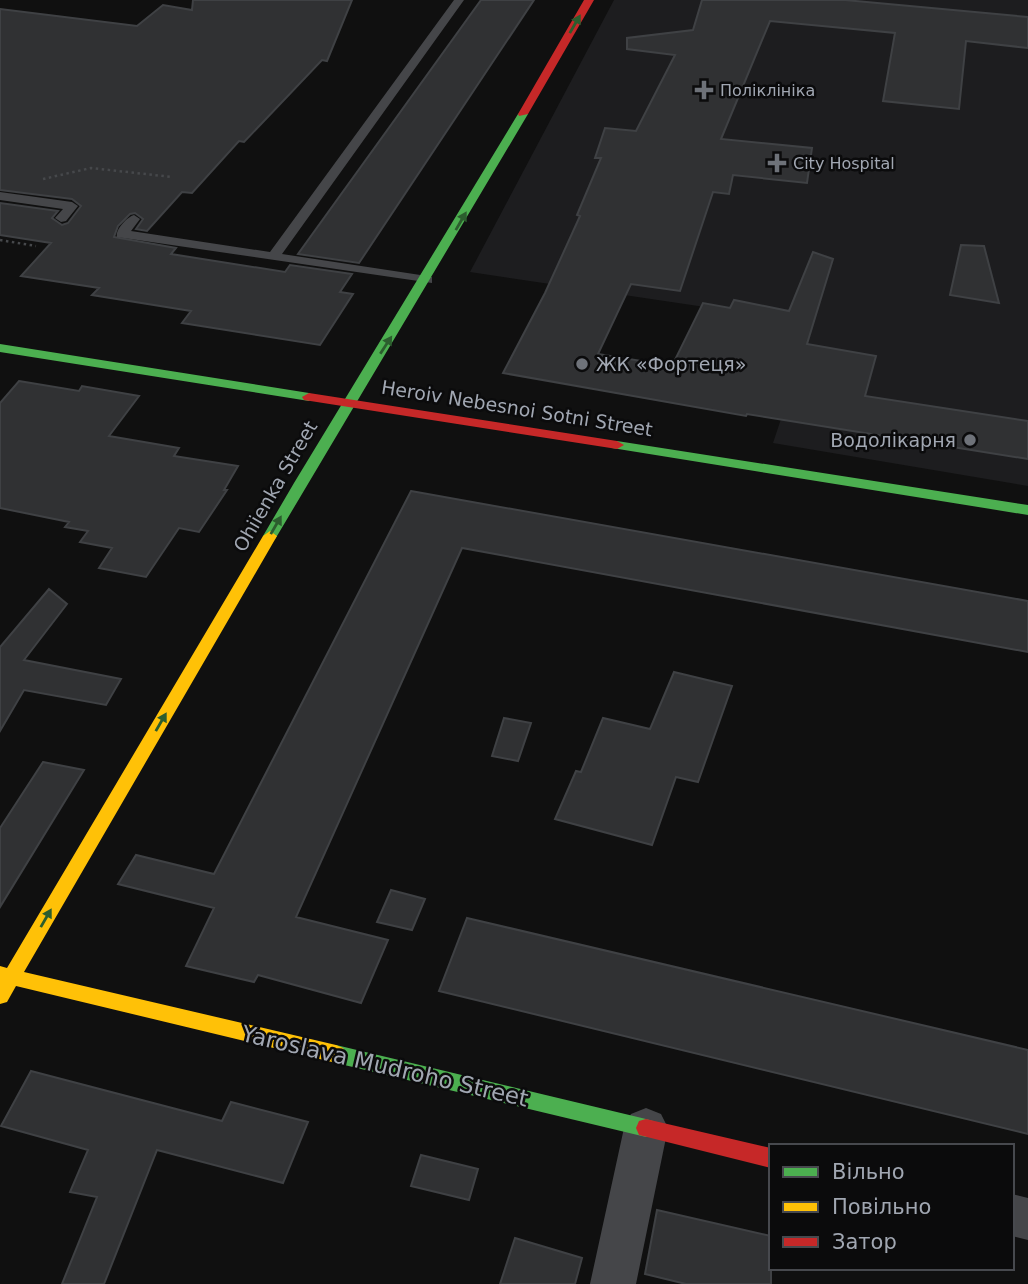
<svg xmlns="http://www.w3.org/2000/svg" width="1028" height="1284" font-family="'DejaVu Sans',sans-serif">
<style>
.built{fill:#1d1d1f}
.building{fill:#303133;stroke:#3f4144;stroke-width:2}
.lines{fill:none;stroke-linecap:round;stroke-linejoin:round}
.path{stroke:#46484b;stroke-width:2.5;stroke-dasharray:2.5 3.5;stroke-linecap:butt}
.lane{fill:#454649;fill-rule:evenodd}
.street{fill:#454649;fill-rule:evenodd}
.fast{fill:#4caf50;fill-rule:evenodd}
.slow{fill:#ffc107;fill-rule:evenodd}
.jam{fill:#c62828;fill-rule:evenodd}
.oneway{fill:#2c5d2e}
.poi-dot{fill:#6e7279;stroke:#0b0b0c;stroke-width:2.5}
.labels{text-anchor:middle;stroke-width:5;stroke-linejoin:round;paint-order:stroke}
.far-poi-label{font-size:16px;fill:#a1a7b2;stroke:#0b0b0c;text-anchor:start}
.poi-label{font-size:19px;fill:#a1a7b2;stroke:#0b0b0c;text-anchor:start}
.street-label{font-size:19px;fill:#a1a7b2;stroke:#0b0b0c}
.near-street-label{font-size:23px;fill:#a1a7b2;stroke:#0b0b0c}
</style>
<rect width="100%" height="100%" fill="#101010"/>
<path class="built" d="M614,0H1028V486L773,443L813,323L470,272Z"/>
<path class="building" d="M193,0H352L327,61L322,60L244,142L239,141L192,193L182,192L147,231L136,229L143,219L135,213L130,214L118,226L114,237L176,248L171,254L285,272L290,265L352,274L340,292L353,294L320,345L182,323L191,311L92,295L99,288L21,276L51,243L0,235V203L58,211L52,218L62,225L68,223L81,206L72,199L0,190V9L137,26L163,5L192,10Z
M481,0H534L359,263L298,254Z
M702,0H845L1028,17V48L966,41L959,109L883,101L895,33L770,21L721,139L812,148L807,183L733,175L729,194L713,192L680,291L631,284L598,354L672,366L703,303L730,308L734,300L789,311L813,252L833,259L807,344L876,356L865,396L1028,421V459L747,414L746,416L503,373L545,293L580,216L577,215L601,158H595L605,128L636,131L675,55L627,49V38L693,30Z
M961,245L984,246L999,303L950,295Z
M19,381L79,391L82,386L139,396L109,436L179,448L174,456L238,466L224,490H227L199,532L179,528L146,577L99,568L112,548L80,542L88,531L65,527L69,522L0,508V403Z
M411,491L1028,601V652L462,548L296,917L388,940L361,1003L258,975L254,982L186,966L214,908L118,884L136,855L214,874Z
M49,589L67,604L24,660L121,679L106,705L24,690L0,731V647Z
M674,672L732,686L698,782L676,777L652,845L555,819L576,771L581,772L603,718L650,729Z
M504,718L531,723L518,761L492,756Z
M43,762L84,770L0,907V828Z
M391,890L425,899L412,930L377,922Z
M467,918L1028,1050V1134L439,991Z
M31,1071L222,1121L231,1102L308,1122L283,1183L157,1150L104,1284H62L97,1197L70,1192L88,1150L1,1126Z
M421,1155L478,1169L469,1200L411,1186Z
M657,1210L771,1236V1284H686L645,1274Z
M515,1238L582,1258L575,1284H500Z"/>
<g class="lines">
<path class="path" d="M43,179L91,168L172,177
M0,240L36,246"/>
<path class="lane" d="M454,0H464L282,254L427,276L432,277V283L117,237C115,230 127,217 134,215L140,219L131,231L270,252Z
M0,192L72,202L78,206L66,221L61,222L55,218L63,209L0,200Z"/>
<path class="street" d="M646,1108L661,1114L668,1128L636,1284H590L624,1128L631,1114Z
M1012,1194L1028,1198V1240L1012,1236Z"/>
<path class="fast" d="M523,111L528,114L277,536L275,539H265L263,536L294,483L518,114Z
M0,344L309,393L316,397L309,401L0,352Z
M617,441L1028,505V515L612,448L610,445Z
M336,1045L646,1119L653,1121L656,1128L653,1135L646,1137L336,1063L329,1060L326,1054L329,1048Z"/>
<path class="slow" d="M270,531L277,536L24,972L336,1045L343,1048L346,1054L343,1060L336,1063L16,986L7,1002L0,1004V966L7,968L263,536Z"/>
<path class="jam" d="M584,0H594L528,114L519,116L518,114Z
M309,393L617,441L624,445L617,449L304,400L302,397Z
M646,1119L771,1148V1168L639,1135L636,1128L639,1121Z"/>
</g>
<defs><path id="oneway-solid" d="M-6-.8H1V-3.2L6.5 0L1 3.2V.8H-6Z" transform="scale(1.75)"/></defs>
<g class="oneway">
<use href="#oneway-solid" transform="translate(575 24) rotate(-60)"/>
<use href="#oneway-solid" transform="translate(461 221) rotate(-60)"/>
<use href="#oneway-solid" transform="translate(386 345) rotate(-57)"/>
<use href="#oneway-solid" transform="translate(276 525) rotate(-60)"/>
<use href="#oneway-solid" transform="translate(161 722) rotate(-60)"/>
<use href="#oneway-solid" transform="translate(46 918) rotate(-60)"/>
</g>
<g class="poi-dot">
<path d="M700.5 79.5h7v7h7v7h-7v7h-7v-7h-7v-7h7z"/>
<path d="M773.5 152.5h7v7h7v7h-7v7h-7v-7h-7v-7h7z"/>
<circle cx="582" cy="364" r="7"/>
<circle cx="970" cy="440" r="7"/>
</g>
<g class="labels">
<g class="far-poi-label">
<text x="720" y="96">Поліклініка</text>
<text x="793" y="169">City Hospital</text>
</g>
<g class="poi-label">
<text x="596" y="371">ЖК «Фортеця»</text>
<text x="956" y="447" text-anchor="end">Водолікарня</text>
</g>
<g class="street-label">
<text transform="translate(517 408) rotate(9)" y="7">Heroiv Nebesnoi Sotni Street</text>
<text transform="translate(275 486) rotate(-60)" y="7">Ohiienka Street</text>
</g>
<g class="near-street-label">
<text transform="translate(385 1066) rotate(13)" y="8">Yaroslava Mudroho Street</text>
</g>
</g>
<rect x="769" y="1144" width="245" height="126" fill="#0b0b0c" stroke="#47494e" stroke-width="2"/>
<rect x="783" y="1167" width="35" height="10" fill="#4caf50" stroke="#47494e" stroke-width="2"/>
<text x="832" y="1179" font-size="21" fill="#a1a7b2">Вільно</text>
<rect x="783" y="1202" width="35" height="10" fill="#ffc107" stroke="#47494e" stroke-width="2"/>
<text x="832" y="1214" font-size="21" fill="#a1a7b2">Повільно</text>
<rect x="783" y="1237" width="35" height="10" fill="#c62828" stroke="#47494e" stroke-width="2"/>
<text x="832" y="1249" font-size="21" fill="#a1a7b2">Затор</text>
</svg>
